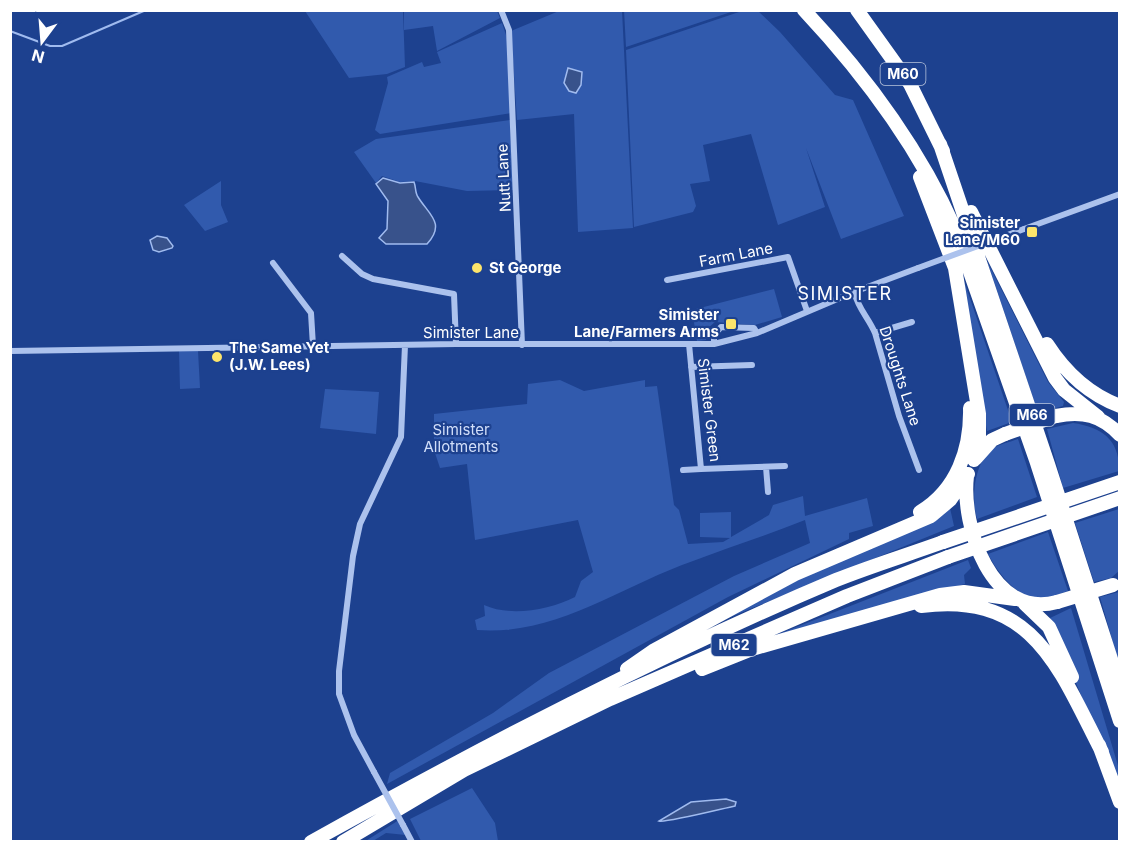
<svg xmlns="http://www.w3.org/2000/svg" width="1130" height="852" font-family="Inter,sans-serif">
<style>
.green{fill:#315aad}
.water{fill:#38528b;stroke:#a0bbef;stroke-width:1.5}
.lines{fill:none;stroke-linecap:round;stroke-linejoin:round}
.stream{stroke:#a0bbef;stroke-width:2}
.street{stroke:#acc2ed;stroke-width:6}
.highway{stroke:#fff;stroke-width:14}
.street-bridge{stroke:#acc2ed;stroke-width:6}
.highway-bridge{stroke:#fff;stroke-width:14}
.poi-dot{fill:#fde56b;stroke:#1d418f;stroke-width:2}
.labels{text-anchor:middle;stroke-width:4.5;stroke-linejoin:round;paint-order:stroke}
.shield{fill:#1d418f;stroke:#bbc6dd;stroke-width:1.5}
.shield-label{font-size:14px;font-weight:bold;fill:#fff}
.street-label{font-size:15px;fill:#fff;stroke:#1d418f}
.poi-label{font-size:15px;font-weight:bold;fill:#fff;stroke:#1d418f;text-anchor:end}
.park-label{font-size:15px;fill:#d2dffa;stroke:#1d418f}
.quarter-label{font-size:18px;letter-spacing:1.5px;fill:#fff;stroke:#1d418f}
</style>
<rect width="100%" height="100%" fill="#1d418f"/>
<path class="green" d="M624,10H734V11L626,47Z
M305,11H403L405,67L387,74L349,78Z
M404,11H497L500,18L437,51L433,26L404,30Z
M559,11H622L633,228L578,232L574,114L517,120L511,31Z
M742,11H758L780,32L835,95L853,100L904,216L841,239L806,148L825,207L778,225L751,134L703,145L710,181L690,184L696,206L693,212L634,227L626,50Z
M502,23L507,38L511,113L380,134L375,130L388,83L387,77L422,62L424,67L441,63L437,52Z
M510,120L513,190L467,191L415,181L400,182L382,176L376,183L354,152L376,139Z
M221,181V205L228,222L205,231L184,205Z
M957,260L1012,422L987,431Z
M987,261L1048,382L1064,402L1063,406L1038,413Z
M774,289L782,317L755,325L715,322L708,328L706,340L697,341L692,310Z
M179,351H198L200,388L180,389Z
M560,380L584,391L645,380V387L657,386L674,505L679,510L688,544L723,542L730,538L700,537V513L731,512V537L769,515L773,505L803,496L805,516L867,498L873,526L849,533V539L728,597L387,784L390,773L493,713L549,673L734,576L810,543L805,520C768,535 730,547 693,561C621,586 557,636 477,630L475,620L485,616L484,605C510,617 549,610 575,597L581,581L593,572L578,520L475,540L467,464L440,468L434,450V414L527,404L528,384Z
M325,389L379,392L376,434L320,428Z
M1073,423C1102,427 1120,440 1119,471L1063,488L1047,429Z
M1018,439L1037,497L977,519C971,499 974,463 992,449C999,444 1010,442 1018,439Z
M950,508L954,526L728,618L726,614Z
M1119,509V571L1111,578L1094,582L1075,523Z
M1048,532L1068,591C1060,593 1052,598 1045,599C1019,602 998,573 988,554Z
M968,560L971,568L964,575L965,584L776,635Z
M1119,592V664L1100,597Z
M1071,608L1119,769V789L1053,626L1048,619Z
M472,788L495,823L498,841H421L410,819Z
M399,820L406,835L386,833L373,841L364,842Z"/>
<path class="water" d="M568,68L582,72L581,85L576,93L569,91L564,83Z
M383,178L400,183L414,182C416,187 415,193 418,197C429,215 446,223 427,244H386L379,238L387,229L388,201L376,184Z
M157,236L167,238L173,246L172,248L159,252L153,250L150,240Z
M726,799L736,802L735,806C721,809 666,823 659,821L691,802Z"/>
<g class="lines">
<path class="stream" d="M10,31L50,46H62L146,10"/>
<path class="street" d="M501,10L509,30L522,345
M1024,229L1120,194
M342,256L362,274L373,279L454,294L456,344
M273,263L311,313L313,346
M667,280L788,257L807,311
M854,292C859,310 868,317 875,333L899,416L919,470
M875,333L912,322
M689,344L701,469L785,466
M714,344V335L721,327L754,328L757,333
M10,351L456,344H714L757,333L854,292L918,268
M691,367L752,365
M766,467L768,492
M683,470L701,469
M374,772L354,735L339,694V671L353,556L360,524L401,437L405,345
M403,825L412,842"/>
<path class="highway" d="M804,10C864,74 919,148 955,229L1037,463L1120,721
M857,10L910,84L943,151
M940,144L1048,464L1120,687
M920,177L955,268L979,414V438L974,460
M971,212L1055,378L1064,390L1098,417
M1047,344C1065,372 1088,394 1120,406
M1056,416C1083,411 1101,415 1120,435
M975,459L992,440L1005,434
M967,476C961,527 992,620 1057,602
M920,512C957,490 971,449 970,408
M1025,604L1049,627L1072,677
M921,606C1034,591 1059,669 1102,752
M627,669L653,651L795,574L931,516L950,500L968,474
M702,669L752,649L940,595L964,592L1015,599
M1099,745L1120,802
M311,842C482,747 656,656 836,580C871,566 907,555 943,542
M343,842L464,770L610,699L847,596L948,557"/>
<path class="street-bridge" d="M918,268L1024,229
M374,772L403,825"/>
<path class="highway-bridge" d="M1005,434L1056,416
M943,542L1120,482
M948,557L1120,498
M1057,602L1113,585"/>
</g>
<g class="poi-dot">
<rect x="1026" y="226" width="12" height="12" rx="3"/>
<circle cx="477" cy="268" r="6"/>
<rect x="725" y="318" width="12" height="12" rx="3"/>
<circle cx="217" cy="357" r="6"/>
</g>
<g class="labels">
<g class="shield">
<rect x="880.5" y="63" width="45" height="22" rx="4.5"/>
<rect x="1009.5" y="404" width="45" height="22" rx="4.5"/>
<rect x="711.5" y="634" width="45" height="22" rx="4.5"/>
</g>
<g class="shield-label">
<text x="903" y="79">M60</text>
<text x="1032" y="420">M66</text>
<text x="734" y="650">M62</text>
</g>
<g class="street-label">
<text transform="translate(504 178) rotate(-93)" y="5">Nutt Lane</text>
<text transform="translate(736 255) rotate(-11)" y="5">Farm Lane</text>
<text x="471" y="338">Simister Lane</text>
<text transform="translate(900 376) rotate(72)" y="5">Droughts Lane</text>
<text transform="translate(709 410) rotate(83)" y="5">Simister Green</text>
</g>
<g class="poi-label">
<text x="1020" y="228">Simister<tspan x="1020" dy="17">Lane/M60</tspan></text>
<text x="489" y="273" text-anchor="start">St George</text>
<text x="719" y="320">Simister<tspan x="719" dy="17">Lane/Farmers Arms</tspan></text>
<text x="229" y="353" text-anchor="start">The Same Yet<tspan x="229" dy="17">(J.W. Lees)</tspan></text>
</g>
<g class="park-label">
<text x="461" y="435">Simister<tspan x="461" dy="17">Allotments</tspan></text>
</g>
<g class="quarter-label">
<text x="845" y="300">SIMISTER</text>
</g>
</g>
<rect width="1130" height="852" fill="none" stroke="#ffffff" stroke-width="24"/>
<g transform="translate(42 42) rotate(196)" stroke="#1d418f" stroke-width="4.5" paint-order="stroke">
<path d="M0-4.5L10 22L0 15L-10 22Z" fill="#ffffff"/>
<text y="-9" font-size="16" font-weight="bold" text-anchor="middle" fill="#ffffff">N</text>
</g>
</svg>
